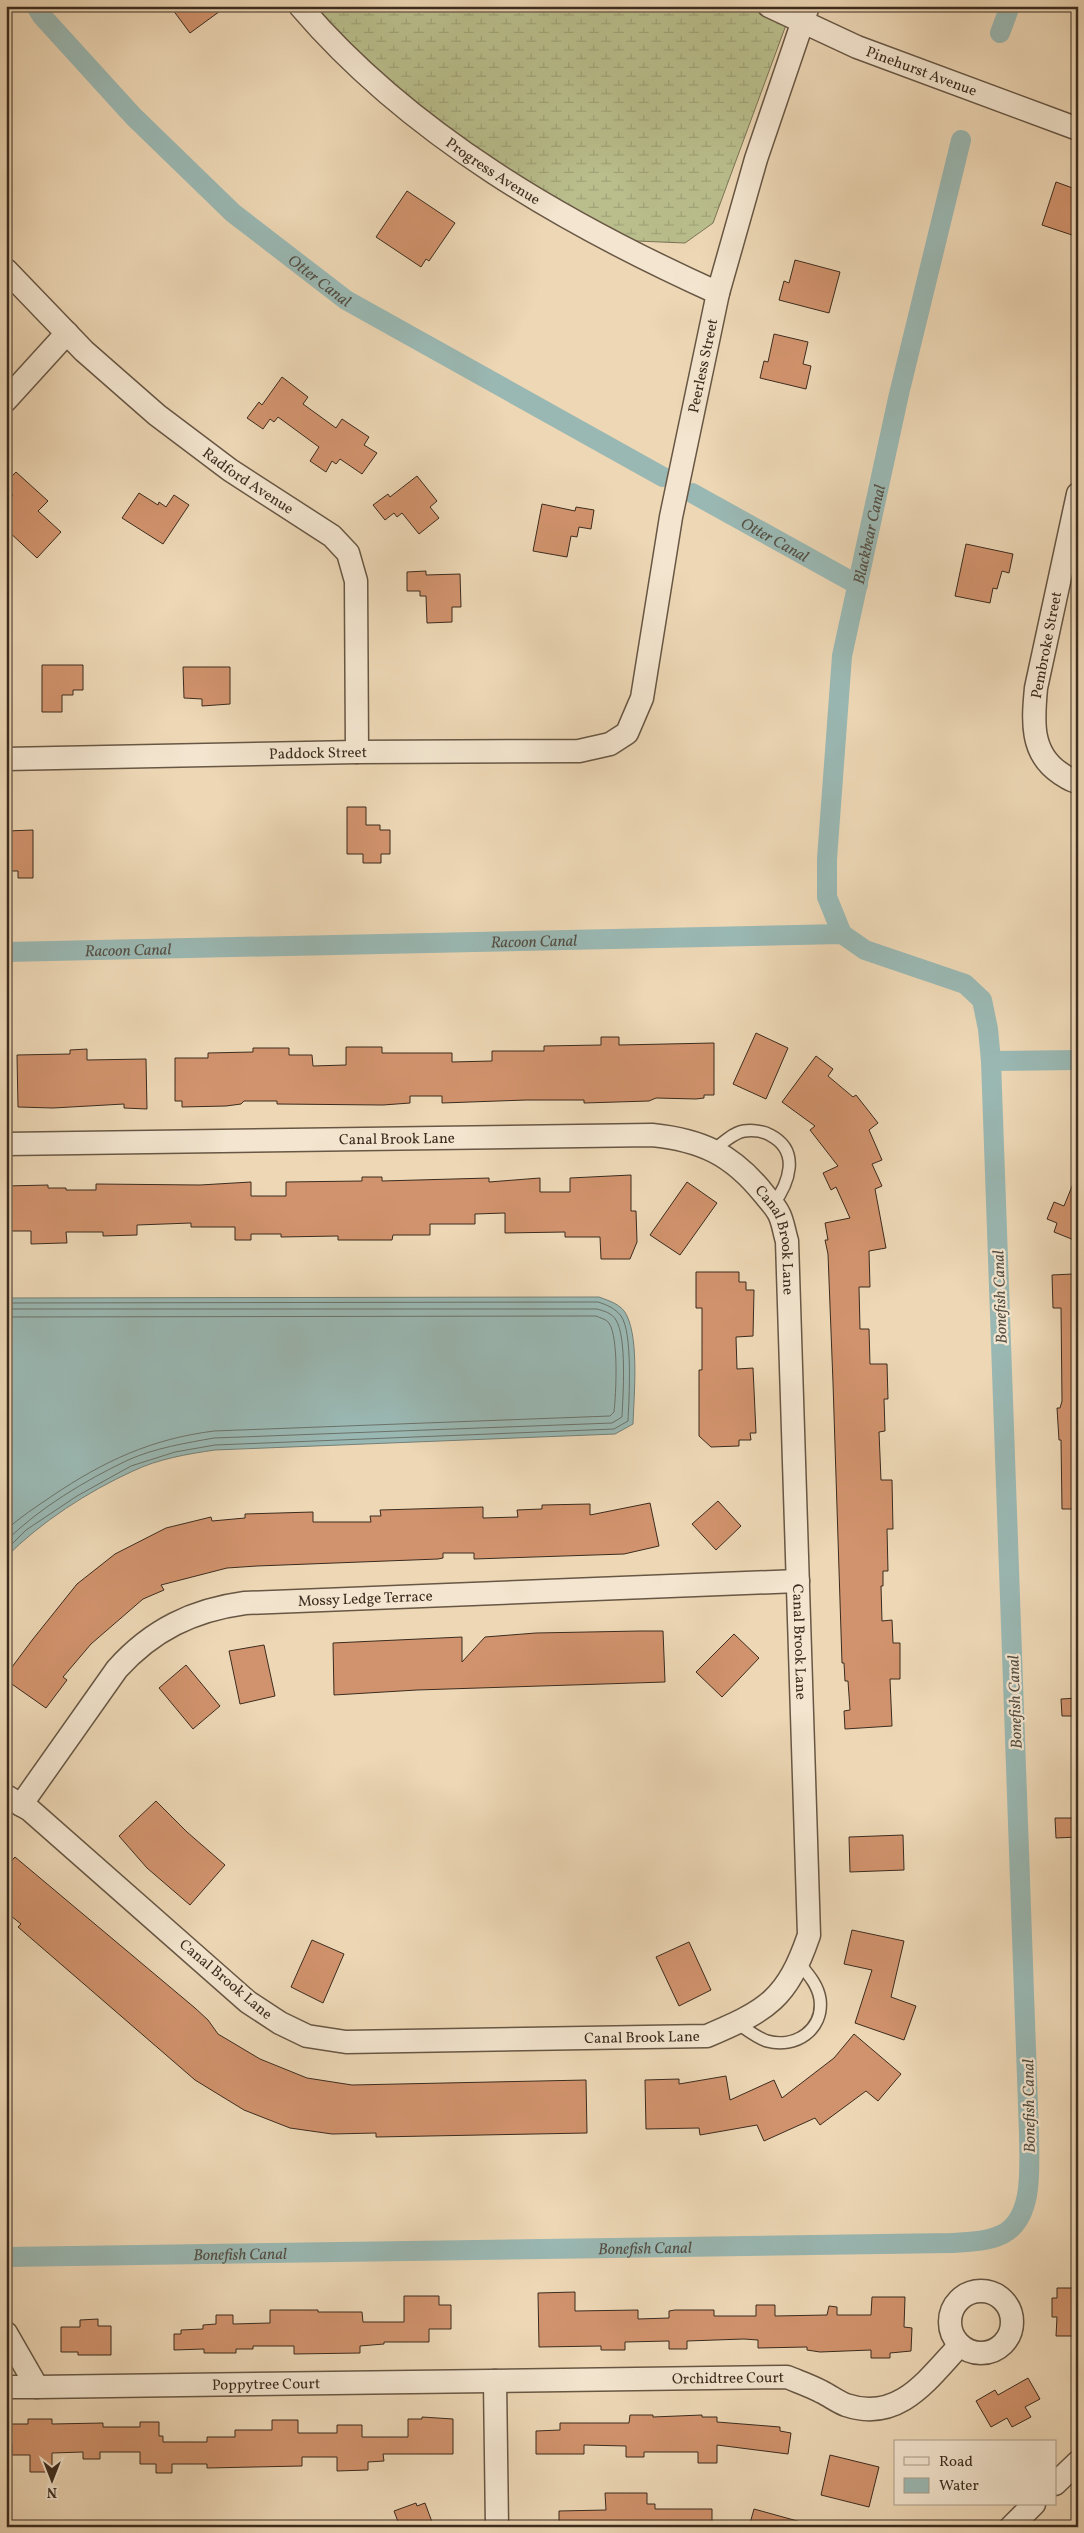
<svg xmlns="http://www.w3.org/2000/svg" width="1084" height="2533" font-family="Vollkorn,serif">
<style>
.wetland{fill:url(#wetland-marsh);stroke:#7a7556}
.water{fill:#9ab8b3;stroke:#748078}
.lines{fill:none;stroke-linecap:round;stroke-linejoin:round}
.shore{stroke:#6b7269;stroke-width:1}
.canal{stroke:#9ab8b3;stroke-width:20}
.building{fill:#d1936d;stroke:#3c2c1f}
.service-casing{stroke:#685744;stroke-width:14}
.minor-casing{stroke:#685744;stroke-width:25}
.service{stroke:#f3e5cf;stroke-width:11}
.minor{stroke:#f3e5cf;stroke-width:22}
.labels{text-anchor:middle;stroke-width:4.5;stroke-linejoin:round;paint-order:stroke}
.street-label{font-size:15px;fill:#3c2c1f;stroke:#f3e5cf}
.water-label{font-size:16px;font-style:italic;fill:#544f44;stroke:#f3e5cf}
</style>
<defs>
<pattern id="wetland-marsh" width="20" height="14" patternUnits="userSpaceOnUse" patternTransform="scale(1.25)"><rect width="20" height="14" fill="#b9be8c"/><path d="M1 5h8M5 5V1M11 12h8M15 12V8" fill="none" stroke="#a0a378"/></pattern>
</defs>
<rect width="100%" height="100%" fill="#edd7b5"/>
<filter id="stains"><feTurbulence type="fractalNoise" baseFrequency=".004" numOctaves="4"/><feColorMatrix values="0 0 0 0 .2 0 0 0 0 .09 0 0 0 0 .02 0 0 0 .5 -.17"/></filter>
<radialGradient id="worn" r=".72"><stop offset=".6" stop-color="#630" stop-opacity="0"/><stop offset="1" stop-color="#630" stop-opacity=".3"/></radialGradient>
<path class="wetland" d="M310,6H793L713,223L685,243L637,241L601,233L496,181Z"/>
<path class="water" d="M599,1297C609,1301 622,1304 627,1316C639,1341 634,1395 633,1424L615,1434L215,1450C187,1454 158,1459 133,1471C87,1492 41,1522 6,1557V1298Z"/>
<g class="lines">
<path class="shore" d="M6,1303L598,1302C607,1305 615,1308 621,1316C633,1332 629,1400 628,1421L614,1429L215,1445L175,1452L131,1466L77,1496L26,1530L6,1550
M6,1309H597C604,1311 612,1313 616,1320C627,1338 623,1395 622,1417L612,1423L214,1438C186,1443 155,1448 128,1460C86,1480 39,1508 6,1541
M6,1317L596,1316C600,1318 606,1319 609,1323C619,1338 616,1394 614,1412L610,1416L214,1431C151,1439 104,1461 52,1496C36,1507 20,1517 6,1530"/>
<g class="canal">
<path id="s1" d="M36,6L42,16L133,116L233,213L346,300L663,477"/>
<path d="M1000,33L1010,6"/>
<path id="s2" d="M692,493L858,585"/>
<path id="s3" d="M842,934L827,897V859L842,656L899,394L961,140"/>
<path id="s4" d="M6,952L842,934L865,950L965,984L982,1000L988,1029L991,1061"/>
<path id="s5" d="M6,2257L950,2243C968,2242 987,2242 1003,2234C1035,2217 1029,2164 1029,2134L991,1061L1078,1060"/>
</g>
</g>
<path class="building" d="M170,6H227L190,33Z
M1056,182L1078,190V237L1042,225Z
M407,191L455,223L429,261L426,259L421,267L376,237Z
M795,260L840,272L829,313L779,300L784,281L789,283Z
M774,334L808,342L803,364L811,366L806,389L760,378L764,361L768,362Z
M282,377L308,397L303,404L336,428L342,419L369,437L364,445L377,453L362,474L340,459L336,464L332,461L326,472L310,461L319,447L278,417L274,422L270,419L263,429L247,418L259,402L262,405Z
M16,472L48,501L38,511L61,532L37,558L6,529V502L13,495L6,488V482Z
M417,476L437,501L430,507L439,518L419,534L402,513L397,517L394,513L385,520L373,505L388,494L390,497Z
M139,493L158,505L159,502L166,507L174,495L189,505L163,544L122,518Z
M542,504L575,511L576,507L594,510L591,529L579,527L577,537L571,536L567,557L533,551Z
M966,544L1013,554L1009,573L1002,571L997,589L993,588L990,603L955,596Z
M426,571V575L460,574L461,607H452V622L427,623L426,596H420V591H407V572Z
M42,665H83V690H73V695H62V712H42Z
M183,667H230V704L202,706V699L184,698Z
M347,807H366V825H380V830H390V854H381V863H363V854H347Z
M33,830V878H18V871H6V831Z
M756,1033L788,1048L766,1099L733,1084Z
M601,1037H619V1045L714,1043V1095H704V1098L696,1099L656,1098L649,1101L584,1103V1100H526L442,1103V1096H410V1103L383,1105L277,1104V1101H244L241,1104L226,1106L182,1107V1101H175V1058H208V1053L253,1052V1048H289V1055H312L313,1066L346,1065V1047H382V1053H452V1062L492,1061V1051H544V1046L601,1045Z
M87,1049V1060L146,1059L147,1109L124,1108V1104L53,1108L18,1107L17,1055L70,1054V1050Z
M816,1056L833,1069L828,1076L853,1097L856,1095L878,1123L869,1130L882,1160L872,1164L882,1186L875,1189L886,1248L869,1251L870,1287H859L860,1329H869L870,1364H887L888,1399H884L885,1431L879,1432L881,1480H892L893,1529H887L888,1571H883V1586H881L882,1621L892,1620L893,1643H900V1679H890L892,1726L845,1729L844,1711L850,1710L848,1681H845L844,1663H842L833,1383L828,1254L825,1240H828L825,1223L850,1218L836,1187L831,1190L823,1173L838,1166L810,1130L815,1126L782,1102Z
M1077,1174L1078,1230L1074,1240L1054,1232L1057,1223L1047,1219L1054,1202L1064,1206Z
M631,1175V1211H636L637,1242L630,1259H601L600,1237H565V1232L505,1233V1213L475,1214V1224H430V1235H393L392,1240H338V1236L281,1237V1234H251V1240H235V1227H191V1223L137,1225V1235L103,1236V1232H66L67,1243H63L31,1244V1231H6V1186L48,1185V1188H66V1190H96V1184L200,1185L251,1182V1196H286V1182L362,1181V1177H382V1181L489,1178V1182L540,1178V1192H570V1178Z
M687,1182L717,1203L680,1255L650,1235Z
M696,1272H739V1282H746V1290H754L753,1336L736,1337L737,1369L753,1368L756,1433H750L751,1440H739V1446L711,1447L699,1436V1370H702V1308H696Z
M1073,1274L1078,1290V1509H1062L1061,1440H1059L1057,1408H1060L1062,1401L1061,1308H1053L1052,1275Z
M718,1501L741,1526L716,1550L692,1524Z
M650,1503L659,1546L624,1554L474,1559V1553H443V1558L438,1559L257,1566L227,1568L161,1585L164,1590L143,1599L91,1644L63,1677L67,1680L46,1708L6,1680V1675L33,1639L77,1584L115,1554L166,1528L211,1517L212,1521L245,1518V1514L313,1512V1522H371L370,1516H381L380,1510L483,1507V1518L518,1517L517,1510L542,1509V1505L590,1504V1515Z
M640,1631H663L665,1682L417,1690L334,1695L333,1643L462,1637V1662L485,1637L536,1633Z
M734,1634L759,1658L722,1697L696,1672Z
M264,1645L275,1696L240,1704L229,1651Z
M186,1665L220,1706L193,1729L159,1688Z
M1078,1698V1716H1062L1061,1699Z
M156,1801L187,1832L225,1865L190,1905L147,1868L119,1836Z
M1055,1818H1078V1837L1056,1838Z
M903,1835L904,1870L850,1872L849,1837Z
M15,1857L195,2008L208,2020L218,2034L260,2059L307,2078L352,2085L586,2080L587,2133L376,2137V2133L332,2134L290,2128L244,2110L195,2080L18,1927L21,1924L6,1912V1867Z
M852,1930L904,1941L891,1997L916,2006L904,2040L855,2023L872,1970L844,1964Z
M312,1940L344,1954L323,2003L291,1987Z
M689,1942L711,1990L679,2006L656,1957Z
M854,2034L901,2074L878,2101L866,2091L820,2125L815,2118L764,2141L757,2125L700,2135L699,2128L646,2129L645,2080L679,2079V2084L726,2076L730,2100L774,2080L782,2098L834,2058Z
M1057,2288H1078V2336H1056L1057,2317H1052V2298H1057Z
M575,2292V2311L638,2310V2319L669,2318V2311L675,2310H714V2316H756V2305H775V2316L827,2315L829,2306L837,2307V2315H871L872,2297H905L904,2327L912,2328L911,2351L890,2353V2358H871V2350L820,2352L807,2350V2347L758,2348V2340L744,2339L687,2341V2349H669V2341L625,2342V2350H601V2346L539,2347L538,2293Z
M404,2296H439V2305H451V2329H429V2342H384V2344L360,2346V2353L294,2354V2346H253V2349H236V2353H204V2349L174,2350V2334H181V2330L203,2329V2325L216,2324V2315H233V2324L270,2323V2310H318V2312H362L363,2322H404Z
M98,2319V2326H111V2355H78V2352H61V2327H80V2320Z
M1028,2378L1040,2399L1025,2407L1031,2417L1012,2427L1007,2418L991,2427L976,2401L995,2390L998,2395Z
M630,2415H653V2417L702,2415V2417H717V2422L780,2427V2431L791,2433L788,2454L717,2445V2463H698V2452H644V2457H626V2446L584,2445V2454H536V2431L560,2430V2423H629Z
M422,2417L453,2419V2454H383L384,2461L368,2462V2470L337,2471V2457H302V2466L207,2468V2464H172V2473H156V2464H140V2452H100V2459H83V2452L52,2453V2472H30V2455H12V2445H6V2424H28V2419H52V2424L103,2423V2427H140V2422H159V2436H163V2442H207V2437H235V2430H272V2420H298V2433H337V2425H362V2437H408V2419H422Z
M830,2455L879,2467L869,2507L821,2495Z
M605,2493H647V2504H655V2509H712V2527H559V2511L606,2510Z
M416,2503L417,2506L425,2503L432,2522L420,2527H400L394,2511Z
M754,2509L801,2522L800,2527H749Z"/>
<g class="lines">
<g class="service-casing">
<path id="service" d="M714,1150C722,1143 733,1133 744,1131C752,1130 763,1131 770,1135C801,1151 789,1183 773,1205
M737,2023C746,2029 757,2038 767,2041C795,2049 824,2030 820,1999C818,1985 808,1974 799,1963"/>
</g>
<g class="minor-casing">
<g id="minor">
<path id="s6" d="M300,6C410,135 565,224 718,293"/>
<path id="s7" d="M769,6L857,47L1078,129"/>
<path id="s8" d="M6,270L84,351L157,415L230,470L332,536L348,553L356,581L357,752"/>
<path d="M6,400L67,333"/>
<path d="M1078,494L1036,688C1033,720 1030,753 1060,773C1066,777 1071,781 1078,782"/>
<path id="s9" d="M6,759L357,752L579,751L610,744L627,733L642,698L671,517L718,293L756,159L808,6"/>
<path id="s10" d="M6,1144L652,1135C701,1140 732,1154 764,1194C768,1199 774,1205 778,1212C783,1220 784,1232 787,1241L809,1935C787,1999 768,2010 707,2036L346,2042L307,2036L280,2023L248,2002L30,1810L6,1796"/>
<path id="s11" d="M21,1805L117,1669C152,1630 193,1610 245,1603L798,1581"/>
<circle cx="981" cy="2322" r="31"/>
<path d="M6,2333L37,2387H6"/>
<path d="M495,2381L497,2527"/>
<path id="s12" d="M37,2387L787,2377C799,2382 811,2386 822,2392C830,2396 838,2402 846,2405C899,2423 928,2379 960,2345"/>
<path d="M1055,2484L1078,2462"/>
<path d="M1011,2527L1034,2504"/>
</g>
</g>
<use href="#service" class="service"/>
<use href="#minor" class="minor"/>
</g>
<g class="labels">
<g class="street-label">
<text dy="5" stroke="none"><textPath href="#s7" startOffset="166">Pinehurst Avenue</textPath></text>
<text dy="5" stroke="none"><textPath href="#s6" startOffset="255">Progress Avenue</textPath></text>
<text dy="5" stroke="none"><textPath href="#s9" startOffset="1001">Peerless Street</textPath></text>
<text dy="5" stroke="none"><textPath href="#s8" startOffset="322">Radford Avenue</textPath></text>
<text transform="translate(1046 645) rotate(-79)" y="5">Pembroke Street</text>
<text dy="5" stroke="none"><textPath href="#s9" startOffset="312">Paddock Street</textPath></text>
<text dy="5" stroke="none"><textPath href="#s10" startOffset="391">Canal Brook Lane</textPath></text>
<text dy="5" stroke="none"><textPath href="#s10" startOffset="826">Canal Brook Lane</textPath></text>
<text dy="5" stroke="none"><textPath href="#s11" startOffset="434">Mossy Ledge Terrace</textPath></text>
<text dy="5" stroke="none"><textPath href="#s10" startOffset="1231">Canal Brook Lane</textPath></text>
<text transform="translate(226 1979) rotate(40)" y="5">Canal Brook Lane</text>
<text transform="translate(642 2037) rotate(-1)" y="5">Canal Brook Lane</text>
<text dy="5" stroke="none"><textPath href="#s12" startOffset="691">Orchidtree Court</textPath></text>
<text dy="5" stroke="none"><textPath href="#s12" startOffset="229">Poppytree Court</textPath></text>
</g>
<g class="water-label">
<text dy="6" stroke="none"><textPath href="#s1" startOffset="396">Otter Canal</textPath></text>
<text dy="6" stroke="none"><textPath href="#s3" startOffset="406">Blackbear Canal</textPath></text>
<text dy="6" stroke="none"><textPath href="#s2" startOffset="95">Otter Canal</textPath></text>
<text dy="6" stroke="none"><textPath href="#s4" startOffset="528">Racoon Canal</textPath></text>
<text dy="6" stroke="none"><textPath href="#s4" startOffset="122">Racoon Canal</textPath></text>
<text transform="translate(999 1297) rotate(-92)" y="6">Bonefish Canal</text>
<text transform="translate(1014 1702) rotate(-92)" y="6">Bonefish Canal</text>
<text transform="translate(1028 2106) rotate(-91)" y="6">Bonefish Canal</text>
<text dy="6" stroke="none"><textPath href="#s5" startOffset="639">Bonefish Canal</textPath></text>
<text dy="6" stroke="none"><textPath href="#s5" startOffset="234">Bonefish Canal</textPath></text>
</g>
</g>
<rect width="1084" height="2533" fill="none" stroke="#edd7b5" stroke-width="25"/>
<rect x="8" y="8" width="1069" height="2518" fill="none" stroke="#3c2c1f" stroke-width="2.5"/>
<rect x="12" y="12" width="1059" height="2508" fill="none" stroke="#3c2c1f"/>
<rect x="894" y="2440" width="162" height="65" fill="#f3e5cf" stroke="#aa9b89"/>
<rect x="904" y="2457" width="25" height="8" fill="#f3e5cf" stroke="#aa9b89"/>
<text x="939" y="2466" font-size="15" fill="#3c2c1f">Road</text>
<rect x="904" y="2478" width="25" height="15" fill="#9ab8b3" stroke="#aa9b89"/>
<text x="939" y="2490" font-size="15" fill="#3c2c1f">Water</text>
<g transform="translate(52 2480) rotate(180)" stroke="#f3e5cf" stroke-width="4" paint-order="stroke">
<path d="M0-4L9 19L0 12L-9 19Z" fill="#3c2c1f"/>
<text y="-8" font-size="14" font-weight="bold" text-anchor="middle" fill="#3c2c1f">N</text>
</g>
<rect width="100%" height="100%" filter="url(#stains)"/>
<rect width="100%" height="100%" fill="url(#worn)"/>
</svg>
